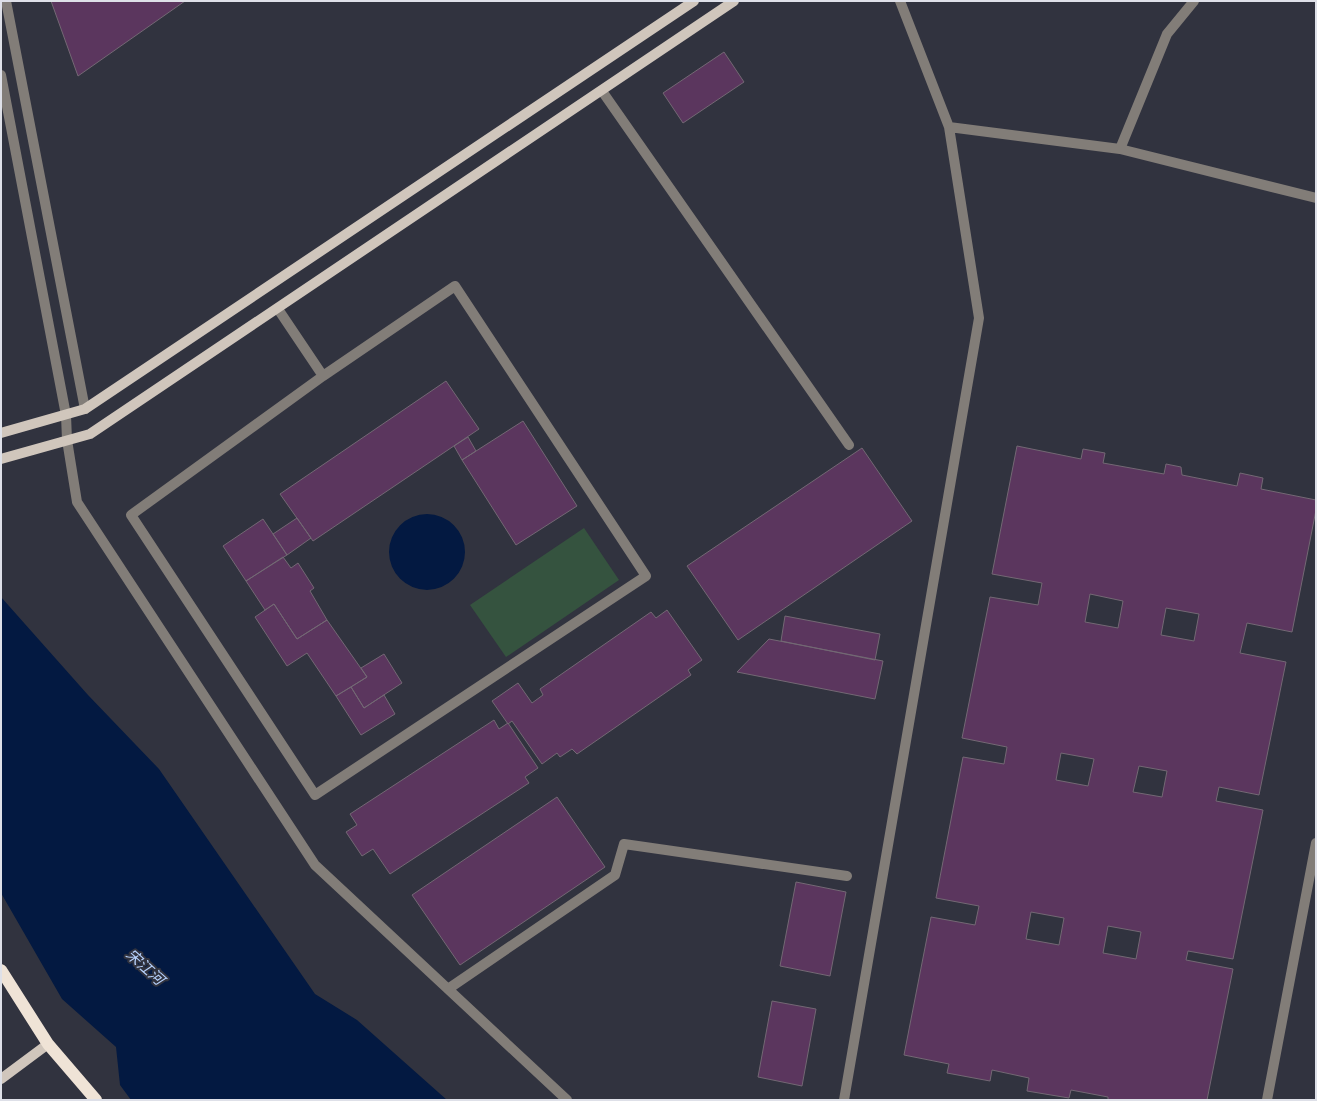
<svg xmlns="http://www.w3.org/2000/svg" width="1317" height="1101" font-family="'DejaVu Sans','Noto Sans SC',sans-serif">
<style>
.green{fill:#35533f}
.water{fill:#031941}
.building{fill:#5b365e;stroke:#736874;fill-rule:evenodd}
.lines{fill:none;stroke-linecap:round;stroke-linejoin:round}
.minor{stroke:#827d78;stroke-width:10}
.major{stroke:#d0c6bc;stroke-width:10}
.highway{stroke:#efe3d6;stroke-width:12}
.labels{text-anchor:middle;stroke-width:4;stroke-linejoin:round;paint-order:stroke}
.water-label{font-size:15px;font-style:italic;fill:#b8d3fe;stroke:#31333f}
</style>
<rect width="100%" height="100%" fill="#31333f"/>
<path class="green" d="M584,528L619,580L506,657L470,605Z"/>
<path class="water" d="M389 552a38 38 0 1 1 76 0a38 38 0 1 1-76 0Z
M1,597L88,695L159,769L315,994L357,1020L447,1100H131L120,1085L116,1047L62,999L1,893Z"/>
<path class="building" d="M51,1H185L78,76Z
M724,52L744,82L683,123L663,93Z
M446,381L479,429L313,541L280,494Z
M523,421L577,506L516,545L462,460Z
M468,437L476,451L462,460L454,446Z
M1017,446L1081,459L1083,449L1105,453L1103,463L1164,474L1166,464L1181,467L1182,475L1237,486L1240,473L1263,478L1261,489L1316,500V510L1292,632L1247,623L1240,653L1286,662L1259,795L1219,787L1216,801L1263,810L1233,959L1188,951L1186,960L1233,969L1207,1100H1108V1097L1071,1090L1069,1098L1027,1091L1029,1078L992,1070L990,1081L947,1073L949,1064L904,1055L931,917L975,925L979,906L936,898L963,757L1004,764L1007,747L962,738L990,597L1038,605L1042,583L992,574ZM1090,594L1123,601L1118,628L1085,622ZM1166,608L1199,614L1194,641L1161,635ZM1061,753L1094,759L1088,786L1056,780ZM1139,766L1167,771L1162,797L1133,792ZM1031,912L1064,918L1059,945L1026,939ZM1108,926L1141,932L1136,959L1103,953Z
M862,448L912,521L738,640L687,566Z
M297,518L311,538L287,555L273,534Z
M263,519L287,555L246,581L223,546Z
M283,557L291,568L298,563L314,588L310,591L327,620L297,639L274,604L265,610L246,581Z
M274,604L297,639L327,620L367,677L336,696L307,653L287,666L255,617Z
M667,610L702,660L688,670L691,675L577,754L572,749L560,757L557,753L542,764L512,721L508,724L492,701L518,683L532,703L543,695L540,689L651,612L656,618Z
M785,616L880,634L875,660L781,641Z
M769,639L883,661L875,699L737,672Z
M384,654L402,683L364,708L351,687L367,677L361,668Z
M351,687L364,708L384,695L395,714L361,735L336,696Z
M494,720L499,729L508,723L538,768L525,777L529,783L390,874L373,849L362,856L346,832L357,825L350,814Z
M557,797L605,867L460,965L412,895Z
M796,882L846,892L830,976L780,966Z
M772,1001L816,1009L802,1086L758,1077Z"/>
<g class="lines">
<path class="minor" d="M6,1L85,409
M1,75L66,415L67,440L77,502L315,865L567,1100
M602,91L849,445
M949,127L1120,149L1167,34L1194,1
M1120,149L1316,198
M278,309L323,376L131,515L315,795L646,576L455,286L323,376
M448,989L615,875L624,844L847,876
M844,1100L979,318L949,127L900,1
M1267,1100L1316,843"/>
<path class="major" d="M1,433L85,409L694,1
M1,459L90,434L734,1
M1,1079L48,1044"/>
<path class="highway" d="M1,970L48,1044L96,1100"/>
</g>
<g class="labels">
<g class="water-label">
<text transform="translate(145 967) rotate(42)" y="5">宋江河</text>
</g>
</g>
<rect width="1317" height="1101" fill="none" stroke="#dee0e8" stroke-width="4"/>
</svg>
